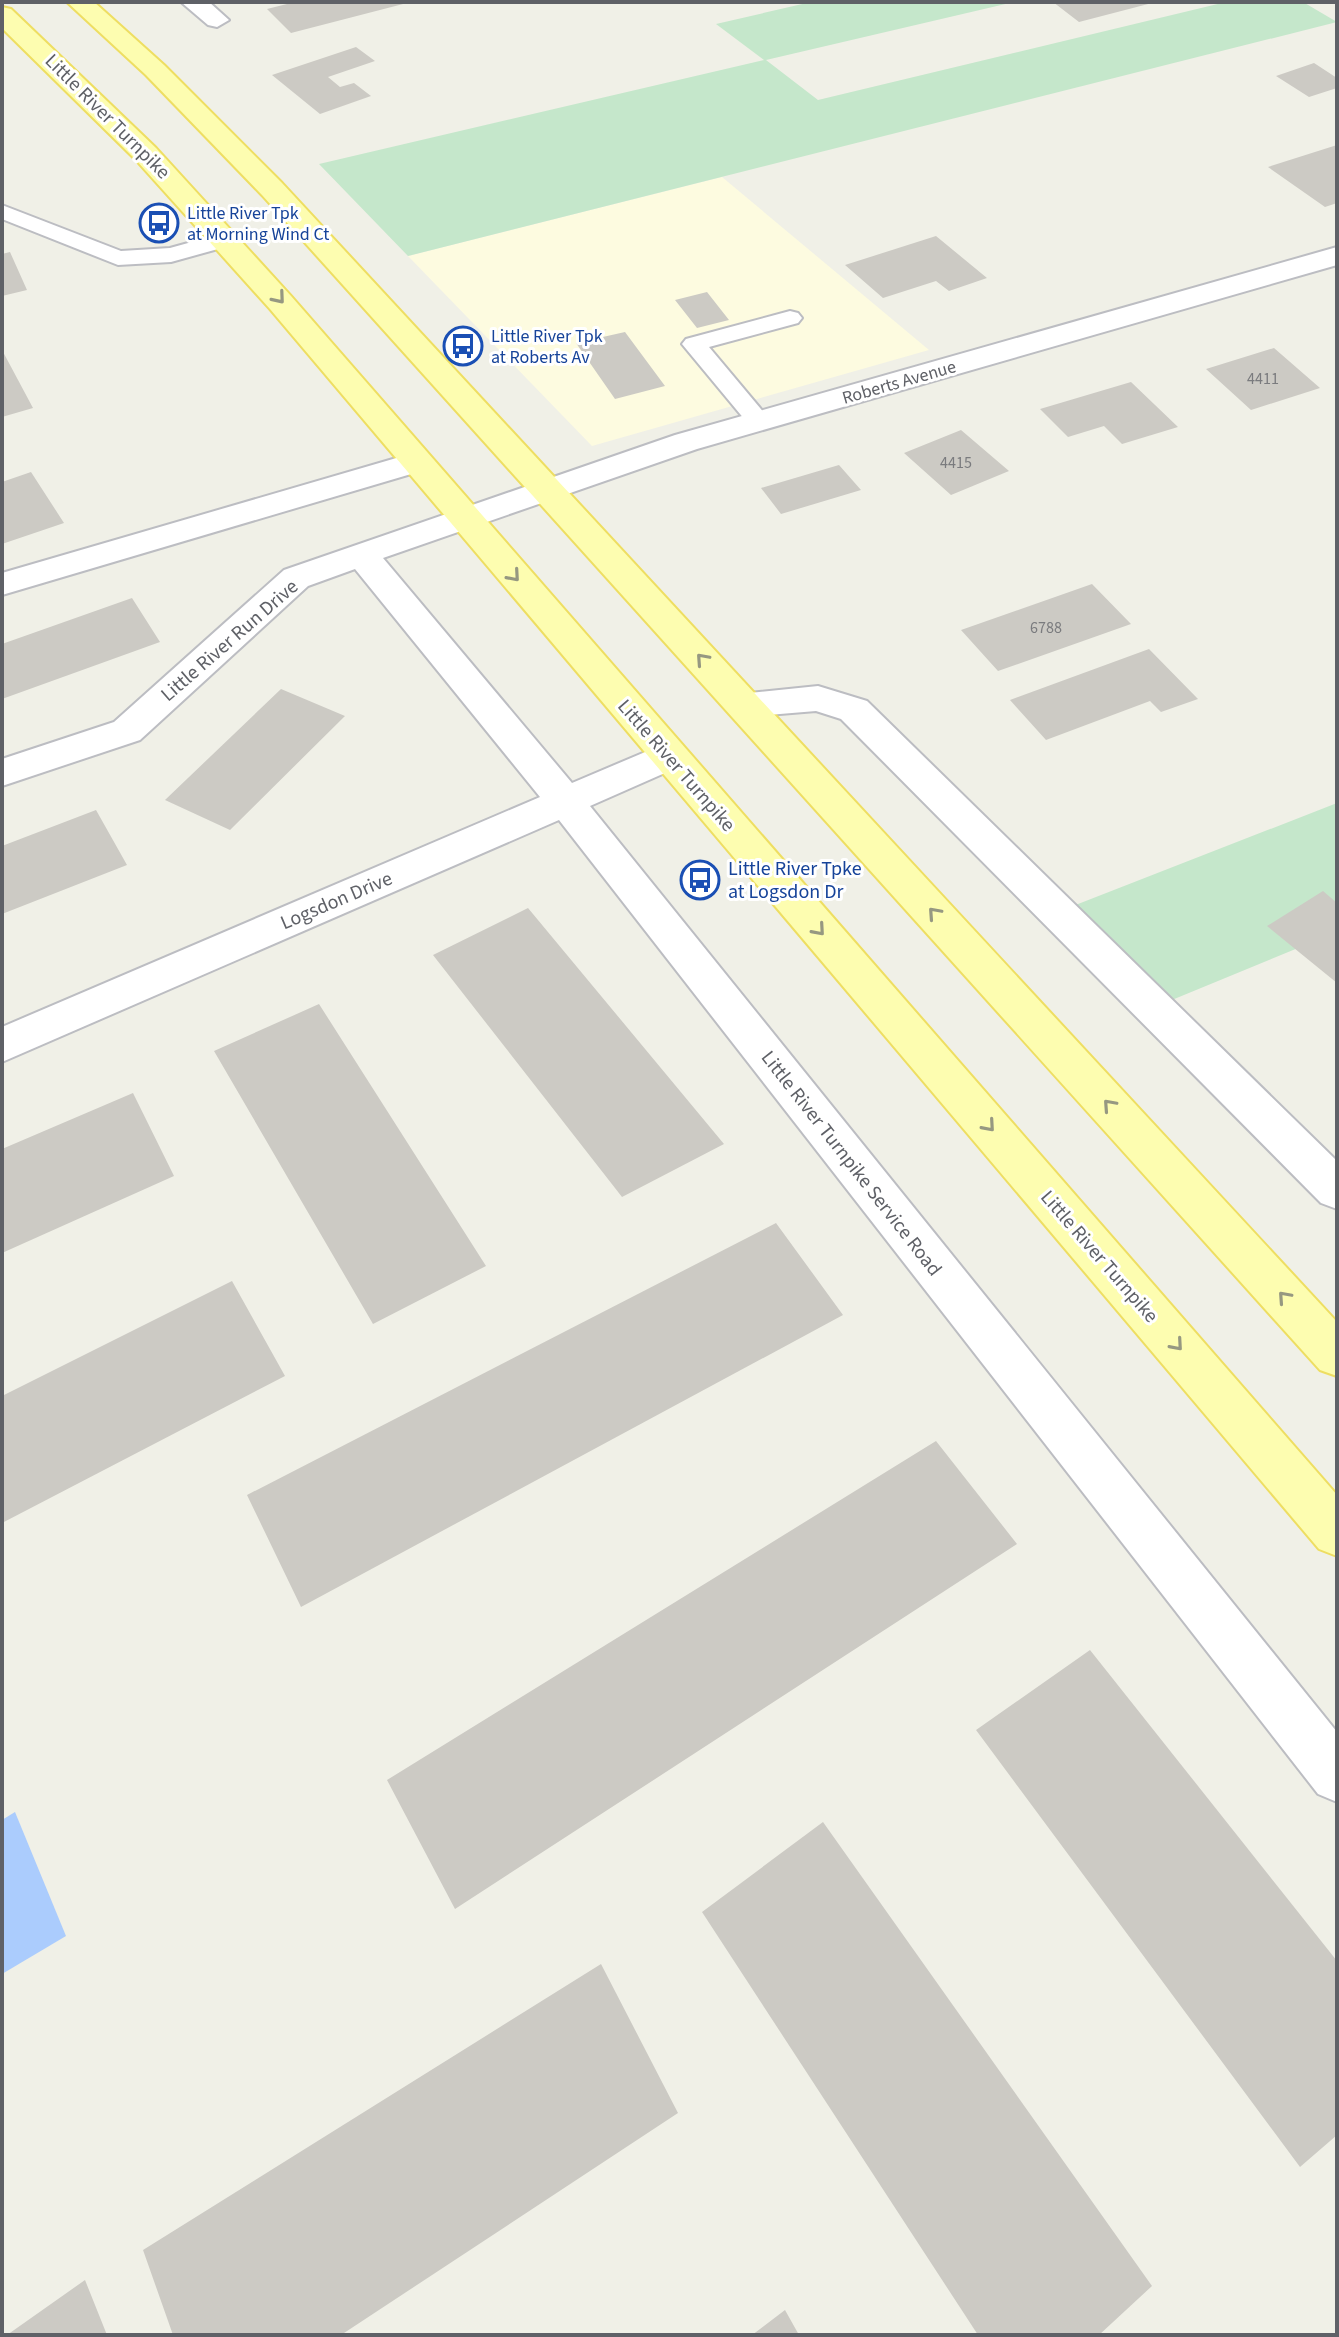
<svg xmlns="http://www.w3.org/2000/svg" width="1339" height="2337" font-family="'Source Sans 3',sans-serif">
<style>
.commercial{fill:#fdfbe0}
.green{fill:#c5e7cb}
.water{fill:#abccfd}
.building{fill:#cccac4}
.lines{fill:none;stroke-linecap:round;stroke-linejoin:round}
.lane-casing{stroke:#bcbdc2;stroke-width:4}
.street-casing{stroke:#bcbdc2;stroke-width:4}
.primary-casing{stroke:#eede62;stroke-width:4}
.lane{fill:#fff;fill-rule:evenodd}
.street{fill:#fff;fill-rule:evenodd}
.primary{fill:#fdfdb0;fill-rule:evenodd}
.oneway{stroke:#969881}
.labels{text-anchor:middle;stroke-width:6;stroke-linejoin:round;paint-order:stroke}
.number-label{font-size:16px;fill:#7a7b7e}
.far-transit-label{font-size:18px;fill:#164399;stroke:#fff;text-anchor:start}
.far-street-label{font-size:18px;fill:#5f6167;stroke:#fff}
.street-label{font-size:20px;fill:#5f6167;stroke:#fff}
.transit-label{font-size:20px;fill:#164399;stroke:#fff;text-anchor:start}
</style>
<rect width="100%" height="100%" fill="#f0f0e7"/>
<path class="commercial" d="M722,177L929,350L592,446L408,256Z"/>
<path class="green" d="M811,2H1014L766,60L818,100L1226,2H1303L1337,22L408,256L319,164L764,60L716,24Z
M1337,803V932L1150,1009L1055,913Z"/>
<path class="water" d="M15,1812L66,1936L2,1974V1820Z"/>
<path class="building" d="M295,2H407V3L291,33L267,9Z
M1053,2H1152V3L1079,22Z
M356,47L375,61L328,77L340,87L354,83L371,96L320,114L272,75Z
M1314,63L1337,78V88L1309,97L1276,76Z
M1337,145V203L1325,207L1268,167Z
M936,236L987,278L949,291L936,281L883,298L845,265Z
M10,252L27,290L2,296V254Z
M707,292L729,320L697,328L675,300Z
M625,332L665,386L615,399L576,343Z
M1274,348L1320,388L1251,410L1206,369Z
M2,350L33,408L2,417Z
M1131,382L1178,427L1122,444L1104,426L1068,437L1040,409Z
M961,430L1009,471L951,495L904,453Z
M839,465L861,490L781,514L761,488Z
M31,472L64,523L2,544V482Z
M1092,584L1131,624L998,671L961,630Z
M132,598L160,642L2,699V644Z
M1149,649L1198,699L1161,712L1150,701L1046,740L1010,700Z
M281,689L345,716L230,830L165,800Z
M96,810L127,865L2,914V846Z
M1323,891L1337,903V983L1267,926Z
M528,908L724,1144L622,1197L433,955Z
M319,1004L486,1266L373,1324L214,1051Z
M133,1093L174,1176L2,1253V1149Z
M776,1223L843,1315L301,1607L247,1495Z
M232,1281L285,1376L2,1523V1396Z
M936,1441L1017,1544L455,1909L387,1780Z
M1090,1650L1337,1961V2135L1300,2167L976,1730Z
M823,1822L1152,2286L1099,2335H978L702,1912Z
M601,1964L678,2113L341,2335H173L143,2250Z
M85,2280L107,2335H7Z
M785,2310L799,2335H752Z"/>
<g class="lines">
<g class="lane-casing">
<path id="lane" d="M2,205L121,251L170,248L228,232L239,239L236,244L171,262L118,265L2,219Z
M790,311L798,313L802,318L798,323L709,347L771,421L768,426H750L682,344L686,339Z"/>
</g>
<g class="street-casing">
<path id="street" d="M181,2H209L229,20L217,27L208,25Z
M1337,247V265L697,449L383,558L572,783L657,747L670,743L683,747L689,756L683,765L590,806L1337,1732V1802L1318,1794L559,820L2,1062V1027L540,797L355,569L308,586L140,740L2,786V759L114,722L284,570L675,435Z
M417,452L428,455L433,462L428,469L2,595V573Z
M818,686L867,701L1337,1161V1209L1321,1203L841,719L816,711L743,717L730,713L725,704L730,695Z"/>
</g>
<g class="primary-casing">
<path id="primary" d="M67,2H94L164,65L282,183L1337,1322V1376L1320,1370L262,195L146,75Z
M2,7L11,9L156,148L291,296L1337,1495V1556L1319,1549L270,309L136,160L2,28Z"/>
</g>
<use href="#lane" class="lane"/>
<use href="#street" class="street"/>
<use href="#primary" class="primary"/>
</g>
<defs><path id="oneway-chevron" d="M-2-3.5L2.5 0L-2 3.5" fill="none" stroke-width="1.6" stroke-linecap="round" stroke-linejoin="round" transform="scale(2)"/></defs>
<g class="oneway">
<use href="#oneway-chevron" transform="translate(279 298) rotate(50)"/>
<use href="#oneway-chevron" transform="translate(514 576) rotate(49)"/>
<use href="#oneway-chevron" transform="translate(702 659) rotate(-132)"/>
<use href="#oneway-chevron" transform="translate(934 913) rotate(-132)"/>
<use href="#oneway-chevron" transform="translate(819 930) rotate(49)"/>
<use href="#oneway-chevron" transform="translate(1109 1105) rotate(-132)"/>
<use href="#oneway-chevron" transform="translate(989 1126) rotate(49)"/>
<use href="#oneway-chevron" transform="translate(1284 1297) rotate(-132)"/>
<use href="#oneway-chevron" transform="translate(1177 1345) rotate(49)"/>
</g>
<defs>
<g id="bus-ring" transform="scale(2)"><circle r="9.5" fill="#fff" stroke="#1a4fb4" stroke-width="1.5"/><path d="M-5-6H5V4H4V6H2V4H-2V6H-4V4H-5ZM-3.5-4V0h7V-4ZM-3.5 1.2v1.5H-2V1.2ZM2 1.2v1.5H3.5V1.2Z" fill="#1a4fb4"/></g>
</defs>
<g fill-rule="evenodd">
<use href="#bus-ring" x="159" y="223"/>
<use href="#bus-ring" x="463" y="346"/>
<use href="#bus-ring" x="700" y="880"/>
</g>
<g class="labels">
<g class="number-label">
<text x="1263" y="384">4411</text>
<text x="956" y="468">4415</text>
<text x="1046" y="633">6788</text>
</g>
<g class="far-transit-label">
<text x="187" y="219">Little River Tpk<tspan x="187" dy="21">at Morning Wind Ct</tspan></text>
<text x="491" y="342">Little River Tpk<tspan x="491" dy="21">at Roberts Av</tspan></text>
</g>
<g class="far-street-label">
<text transform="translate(899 382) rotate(-16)" y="6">Roberts Avenue</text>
</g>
<g class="street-label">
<text transform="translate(108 116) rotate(45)" y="7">Little River Turnpike</text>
<text transform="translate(229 640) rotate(-41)" y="7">Little River Run Drive</text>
<text transform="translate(677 765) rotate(49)" y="7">Little River Turnpike</text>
<text transform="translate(336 900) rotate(-23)" y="7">Logsdon Drive</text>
<text transform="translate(852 1163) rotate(52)" y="7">Little River Turnpike Service Road</text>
<text transform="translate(1100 1256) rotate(49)" y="7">Little River Turnpike</text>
</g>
<g class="transit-label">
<text x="728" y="875">Little River Tpke<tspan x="728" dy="23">at Logsdon Dr</tspan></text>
</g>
</g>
<rect width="1339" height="2337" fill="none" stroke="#5f6167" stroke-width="8"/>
</svg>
